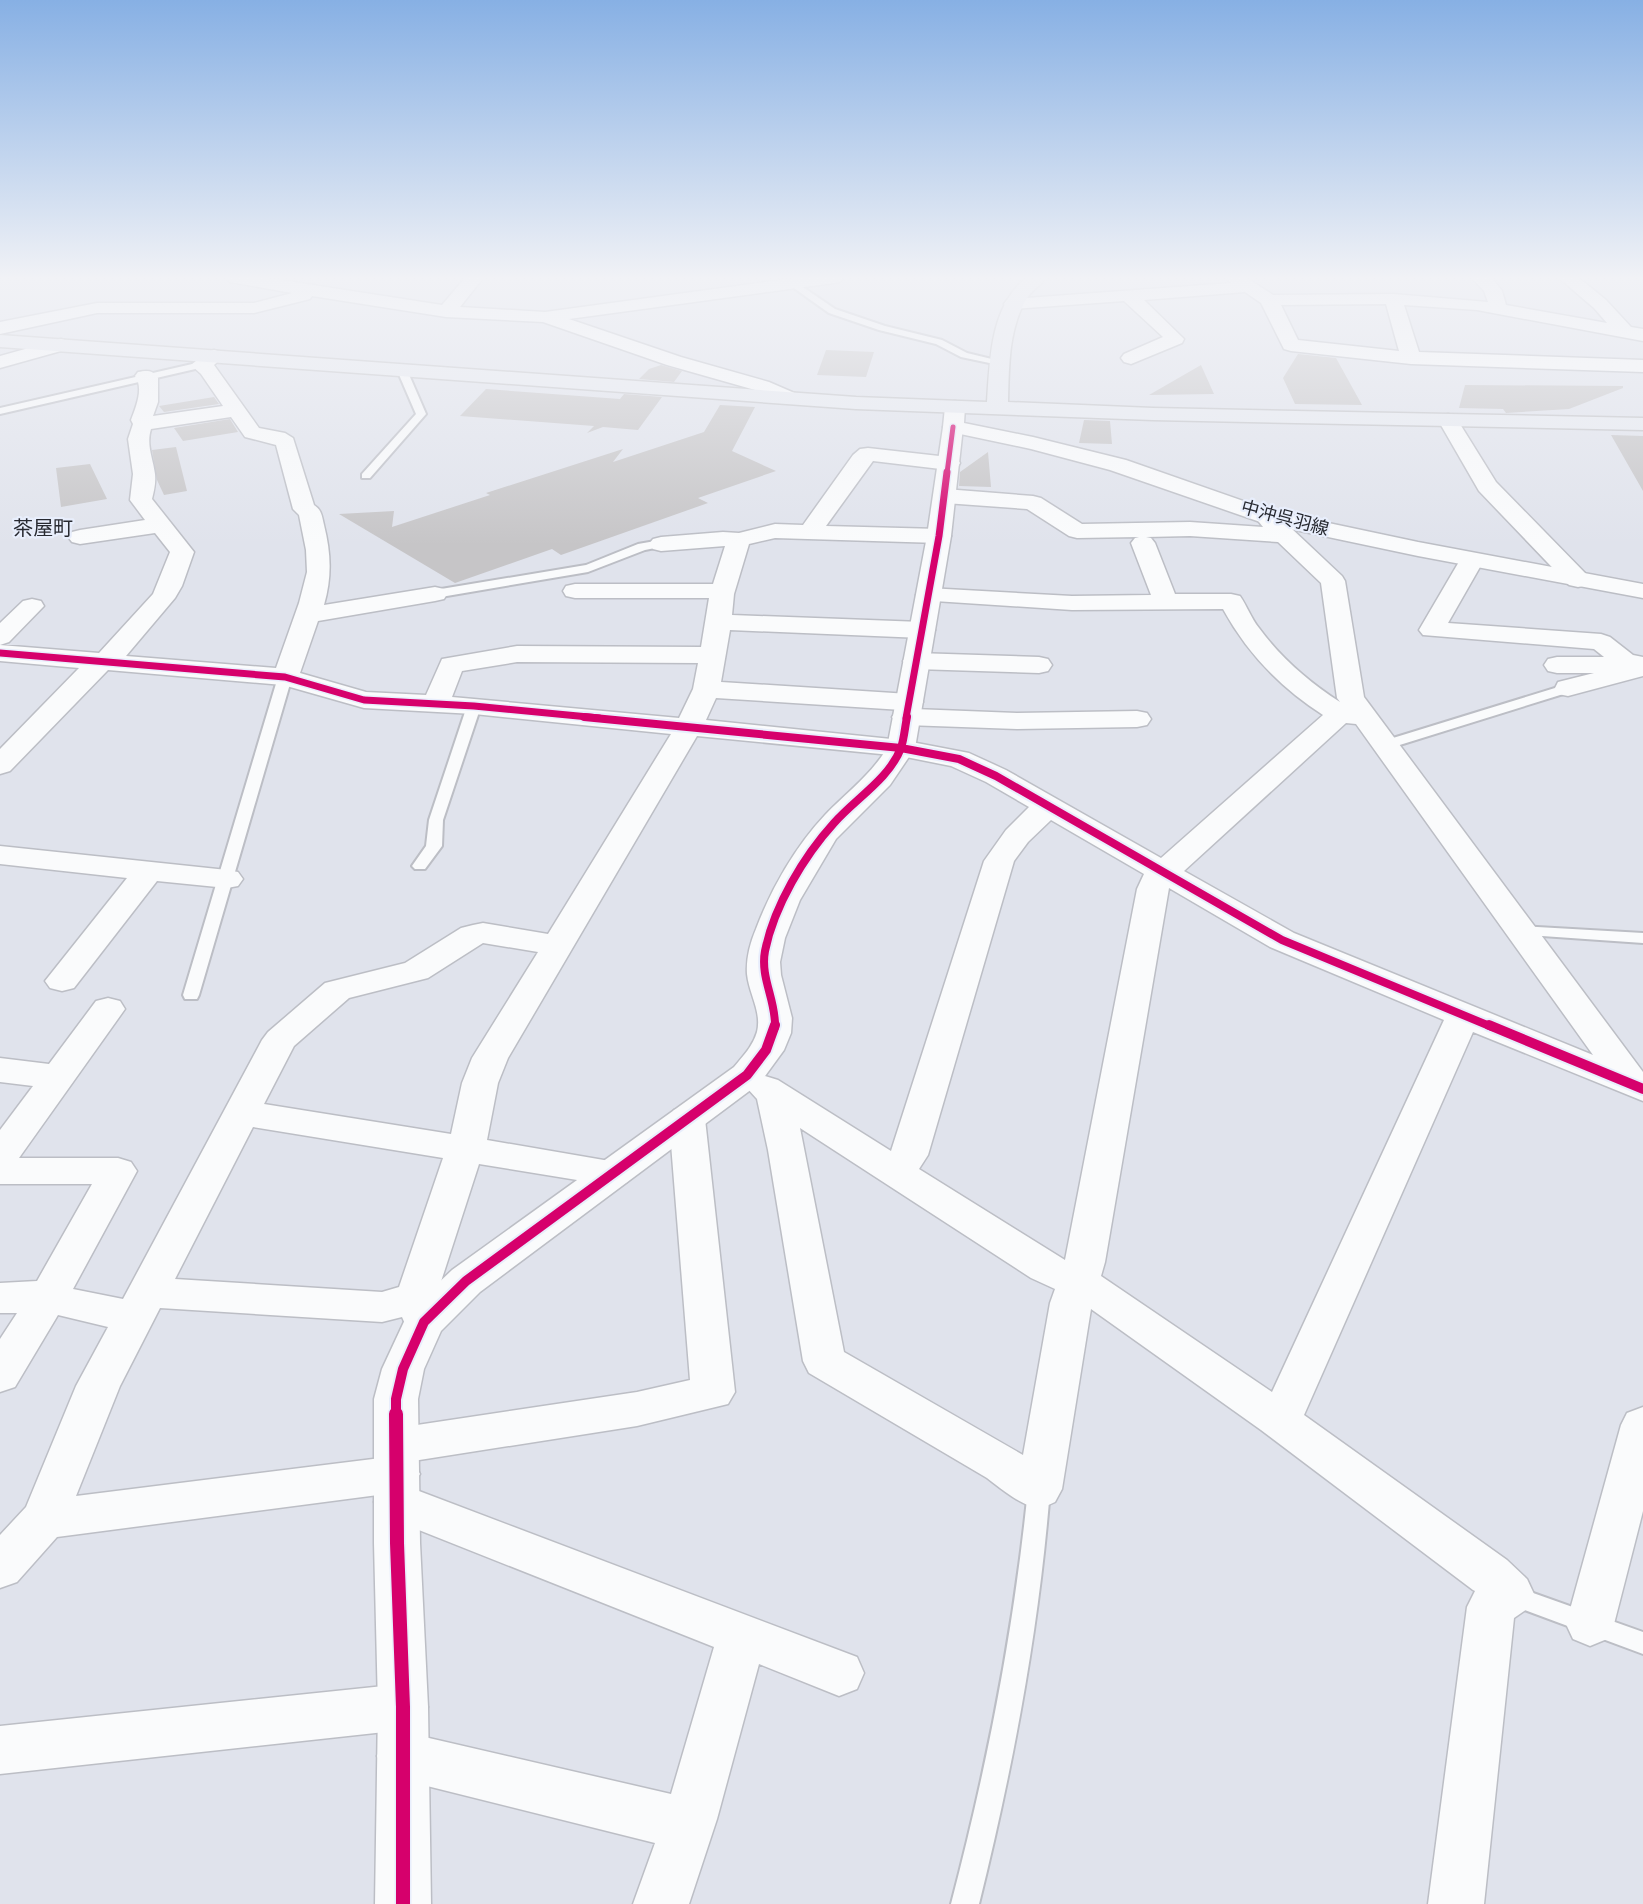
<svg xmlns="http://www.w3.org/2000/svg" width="1643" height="1904" font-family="'Sofia Sans Condensed','Noto Sans JP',sans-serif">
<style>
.building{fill:#c6c5c7}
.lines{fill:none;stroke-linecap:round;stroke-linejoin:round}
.service-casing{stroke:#bcbec5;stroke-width:4}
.minor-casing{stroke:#bcbec5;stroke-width:3}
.tertiary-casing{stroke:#bcbec5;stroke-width:3}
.secondary-casing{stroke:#bcbec5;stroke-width:3}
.primary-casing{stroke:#c1c2c6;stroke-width:3}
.service{fill:#fafbfc;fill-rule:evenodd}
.minor{fill:#fafbfc;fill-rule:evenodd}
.tertiary{fill:#fafbfc;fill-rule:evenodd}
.secondary{fill:#fafbfc;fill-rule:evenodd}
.primary{fill:#e7eaf1;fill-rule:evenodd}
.cycleway-far4-casing{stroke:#e8eefc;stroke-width:8}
.cycleway-far3-casing{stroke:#e8eefc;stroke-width:10}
.cycleway-far2-casing{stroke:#e8eefc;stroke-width:12}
.cycleway-far1-casing{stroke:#e8eefc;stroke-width:14}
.cycleway-casing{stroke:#e8eefc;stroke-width:17}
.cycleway-far4{stroke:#d6006c;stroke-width:5}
.cycleway-far3{stroke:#d6006c;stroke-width:7}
.cycleway-far2{stroke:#d6006c;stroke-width:8}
.cycleway-far1{stroke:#d6006c;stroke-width:10}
.cycleway{stroke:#d6006c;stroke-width:14}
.labels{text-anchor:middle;stroke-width:4.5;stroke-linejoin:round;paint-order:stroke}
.far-street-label{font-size:18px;fill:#272930;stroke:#e8eefc}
.far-neighbourhood-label{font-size:20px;fill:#272930;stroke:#e8eefc}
</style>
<rect width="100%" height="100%" fill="#e0e3ec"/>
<path class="building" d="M826,350L874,352L866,377L817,375Z
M1298,354L1336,358L1362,405L1295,404L1283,378Z
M661,365L682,371L674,382L639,379L649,369Z
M1201,365L1214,394L1149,395Z
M1465,385L1623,386V388L1569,409L1506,413L1503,409L1459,408Z
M486,389L620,399L624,394L662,397L638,430L603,427L587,433L594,426L460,416Z
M214,397L219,404L164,412L159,406Z
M720,405L755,407L732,451L776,471L698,498L708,503L561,555L552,549L455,583L339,514L394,511L392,527L490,495L486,493L623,449L613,462L704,432Z
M230,419L238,432L183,441L174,428Z
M1084,420L1110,421L1112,444L1079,443Z
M1611,435L1643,436V491Z
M176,447L187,491L164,495L157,480L152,450Z
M988,452L991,487L959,486L960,472Z
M90,464L107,499L61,507L56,468Z"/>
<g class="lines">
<g class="service-casing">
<path id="service" d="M794,281L835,309L885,326L942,340L967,353L1004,362L999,365L961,357L936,344L879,330L829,313L791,286L790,284Z
M201,362L206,365L204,367L0,414V408Z
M399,368L407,370L426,414L370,478H362V474L416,414L397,370Z
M661,540L665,542V546L645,550L588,572L435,598L429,594L435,590L586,565L638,544Z
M285,673L292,677L199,995L197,999H185L183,995L278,677Z
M1568,684L1573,685L1575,688L1573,691L1390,748H1380L1378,745L1380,742Z
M474,702L481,706L443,820L442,846L425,869H415L412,866L426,846L429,820L467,706Z
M1520,926L1643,933V943L1514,934L1512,931L1514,928Z
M1039,1480L1047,1482L1050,1489C1039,1630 1013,1767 979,1904H951C987,1767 1014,1630 1028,1489L1031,1482Z
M1511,1585L1643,1632V1654L1503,1602L1499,1595L1503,1588Z"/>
</g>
<g class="minor-casing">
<path id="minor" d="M227,278H268L442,305L465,278H483L460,307L545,312L795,278H843L840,282L834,283L569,319L681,357L769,382L799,395L802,399L799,403H785L755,390L667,365L543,322L446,317L312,296L310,299L254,313H97L0,334V322L97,303H254L292,293L236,283L230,282Z
M1226,278H1247L1273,295L1393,294L1488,302L1484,291L1472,278H1492L1502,291L1506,305L1607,323L1594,308L1559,278H1579L1606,300L1631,327L1643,329V341L1477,310L1404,305L1419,352L1643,360V372L1411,364L1291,351L1284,349L1261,303L1245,292L1144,300L1184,339L1182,343L1131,364L1124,362L1121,358L1124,354L1163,337L1124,301L1013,309L1007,308L1004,304L1007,300L1013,299L1231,283ZM1386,304L1399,351L1298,340L1281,305Z
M214,350L221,352L224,356L214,365L259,428L285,433L293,438L314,505C322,510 322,517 324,525C331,553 332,577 324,605L435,587L444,589L447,594L444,599L435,601L318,621L300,673L366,692L426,695L442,659L517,646L701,647L709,598H575L566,596L563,591L566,586L575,584H713L725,546L661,551L653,549L649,544L653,539L661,537L723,532L739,533L775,524L803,525L853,455L860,449L868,448L957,458L960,463L957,468L949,470L873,461L826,526L939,529L947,531L951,536L947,541L939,543L775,538L749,544L734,594L732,615L922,622L931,625L935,630L931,635L922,638L730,630L721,682L909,694L919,696L923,702L919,708L914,709L1017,713L1137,711L1147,713L1151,719L1147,725L1137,727L1017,729L906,725L896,723L892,717L896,711L902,710L716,698L706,720L901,740L969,753L1006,770L1161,858L1323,715C1281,688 1247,653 1223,609L1072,610L919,600L916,595L919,590L928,588L1072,596L1151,595L1131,543L1135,538L1139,537L1077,538L1069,536L1027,509L945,503L937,501L934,496L937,491L945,489L1033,496L1041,498L1082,524L1190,522L1263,527L1255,517L1258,512L1266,510L1274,512L1342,576L1345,581L1364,697L1643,1072V1101L1473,1032L1304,1415L1507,1560L1527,1579L1534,1594L1527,1609L1514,1618L1484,1904H1428L1467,1607L1475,1591L1473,1590L1261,1430L1091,1309L1062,1489L1055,1502C1051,1504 1046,1506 1041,1507C1026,1510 999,1487 987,1478L809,1373L803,1361L768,1150L757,1099L747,1088L752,1080L765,1076L778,1080L891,1151L984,861L1006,830L1029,807L986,782L951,766L901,756L697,736L508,1058L498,1083L487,1140L627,1164L633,1173L627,1182L614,1186L479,1164L436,1297L445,1322L439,1333L424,1338L409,1333L402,1317L382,1322L160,1308L120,1386L76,1496L381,1458L375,1446L381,1433L397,1428L637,1392L690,1380L669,1119L674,1110L687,1107L700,1110L705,1119L735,1392L728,1404L637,1426L413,1461L420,1474L411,1488L857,1657L864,1673L857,1689L839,1696L759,1664L717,1819L689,1904H633L655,1843L403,1780L385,1773L377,1756L385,1739L403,1732L671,1794L714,1647L381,1515L374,1502L378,1495L57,1537L17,1582L0,1588V1535L26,1507L76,1386L108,1327L58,1315L15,1387L0,1392V1339L17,1313H0V1283L37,1281L92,1184H0V1130L33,1086L0,1082V1058L49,1064L96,1001L108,998L120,1001L125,1009L19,1158H118L131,1162L137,1171L73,1289L123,1299L262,1040L268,1032L325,983L405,963L461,928L473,925L483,923L548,934L671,734L474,714L364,708L283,685L108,670L10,771L0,774V749L79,668L0,661V645L99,653L153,594L170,552L155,533L80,544L72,542L68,537L72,532L80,530L145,520L130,500L133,474L128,439L133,424L131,420C136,407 144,388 135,376L138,372C147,370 153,370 158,378V402L153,416L223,406L201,374L191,365L207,352ZM231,417L245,437L276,445L293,509L299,515L306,550L307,572L299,603L276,668L126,656L175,598L182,586L194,552L152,499C154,491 156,483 155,474C153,458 146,445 151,429ZM1190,536L1278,542L1321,583L1337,698L1340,702C1309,682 1281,658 1259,628C1251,618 1247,606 1240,596L1231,594H1175L1155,543L1151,538L1146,537ZM517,662L698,663L693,689L679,718L452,697L462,671ZM1346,723L1356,724L1593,1055L1294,933L1184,871ZM1051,820L1144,874L1137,889L1065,1260L919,1169L928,1155L1014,861L1028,842ZM1169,888L1270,947L1444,1020L1272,1392L1101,1276L1105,1262ZM483,943L538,952L472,1058L462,1083L451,1134L264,1104L294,1046L349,998L428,978ZM253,1127L443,1158L399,1287L382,1292L175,1279ZM800,1128L1031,1278L1055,1289L1050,1303L1023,1455L844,1352Z
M1448,414L1455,416L1496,482L1587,575L1590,580L1587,585L1578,587L1569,585L1479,491L1438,420L1441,416Z
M1472,553L1480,555L1484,560L1448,623L1601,634L1610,637L1633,655L1643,657V676L1568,696L1558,694L1555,688L1558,682L1594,673H1557L1548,671L1544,665L1548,659L1557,657H1604L1594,649L1423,635L1419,630L1460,560L1464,555Z
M32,599L41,601L44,606L9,642L0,645V623L23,601Z
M916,653L1039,657L1048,659L1052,665L1048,671L1039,673L916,669L907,667L903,661L907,655Z
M0,846L227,870L238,872L243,879L238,886L227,888L157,881L74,988L62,991L50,988L45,981L127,878L0,864Z
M1643,1407V1511L1614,1624L1607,1639L1590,1646L1573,1639L1566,1624L1621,1425L1627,1413Z
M403,1684L421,1691L428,1707L421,1723L403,1730L0,1774V1726Z"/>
</g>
<g class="tertiary-casing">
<path id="tertiary" d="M953,421L960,423L963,427L951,536L915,748L890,785L836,839L800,900L785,938L780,962L781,975L792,1018L791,1033L784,1050L760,1083L480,1292L441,1331L424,1369L418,1399L420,1543L428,1707L431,1904H375L378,1707L374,1543V1399L382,1369L409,1311L452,1270L734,1067C743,1056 753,1046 757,1032C762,1012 749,994 747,974C746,959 750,943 756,929C771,889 795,847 825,815C846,793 871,775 887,748L927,536L943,427L946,423Z"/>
</g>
<g class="secondary-casing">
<path id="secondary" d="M61,339L68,341L70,345L68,349L0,368V356Z
M955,401L962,403L965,407L964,423L1033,437L1126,460L1272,511L1418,542L1643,584V598L1418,556L1266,524L1110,470L1031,449L946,431L943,427L945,407L948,403Z"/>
</g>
<g class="primary-casing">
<path id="primary" d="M1026,278H1046C1040,286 1032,290 1027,298C1008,329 1009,368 1008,402L1153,408L1643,418V430L1153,420L856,409L0,347V335L856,397L987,402C990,360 990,307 1026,278Z"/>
</g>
<use href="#service" class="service"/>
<use href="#minor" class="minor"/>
<use href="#tertiary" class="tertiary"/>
<use href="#secondary" class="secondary"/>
<use href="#primary" class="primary"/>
<g class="cycleway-far4-casing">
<path id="cycleway-far4" d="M947,473L953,427"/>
</g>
<g class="cycleway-far3-casing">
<path id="cycleway-far3" d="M0,653L285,677L364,700L474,706L599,718
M906,718L939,536L947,472"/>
</g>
<g class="cycleway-far2-casing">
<path id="cycleway-far2" d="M584,717L901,748L959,759L996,776L1282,940L1492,1027
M775,1027C776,1000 760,978 765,951C774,906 804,856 834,823C855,799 889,779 901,748C904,739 905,727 907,717"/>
</g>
<g class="cycleway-far1-casing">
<path id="cycleway-far1" d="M1489,1025L1643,1089
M396,1415V1399L403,1369L424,1322L466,1281L747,1075L766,1050L775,1025"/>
</g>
<g class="cycleway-casing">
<path id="cycleway" d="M396,1414L397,1543L403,1707V1904"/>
</g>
<use href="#cycleway-far4" class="cycleway-far4"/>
<use href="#cycleway-far3" class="cycleway-far3"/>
<use href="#cycleway-far2" class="cycleway-far2"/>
<use href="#cycleway-far1" class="cycleway-far1"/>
<use href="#cycleway" class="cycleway"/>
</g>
<linearGradient id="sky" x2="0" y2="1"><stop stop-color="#87b0e4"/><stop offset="0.51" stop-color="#f1f2f6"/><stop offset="1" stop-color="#f1f2f6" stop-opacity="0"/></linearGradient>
<rect width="1643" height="545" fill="url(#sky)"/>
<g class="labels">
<g class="far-street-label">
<text transform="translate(1285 518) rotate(15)" y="6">中沖呉羽線</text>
</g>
<g class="far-neighbourhood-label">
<text x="43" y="535">茶屋町</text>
</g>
</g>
</svg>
